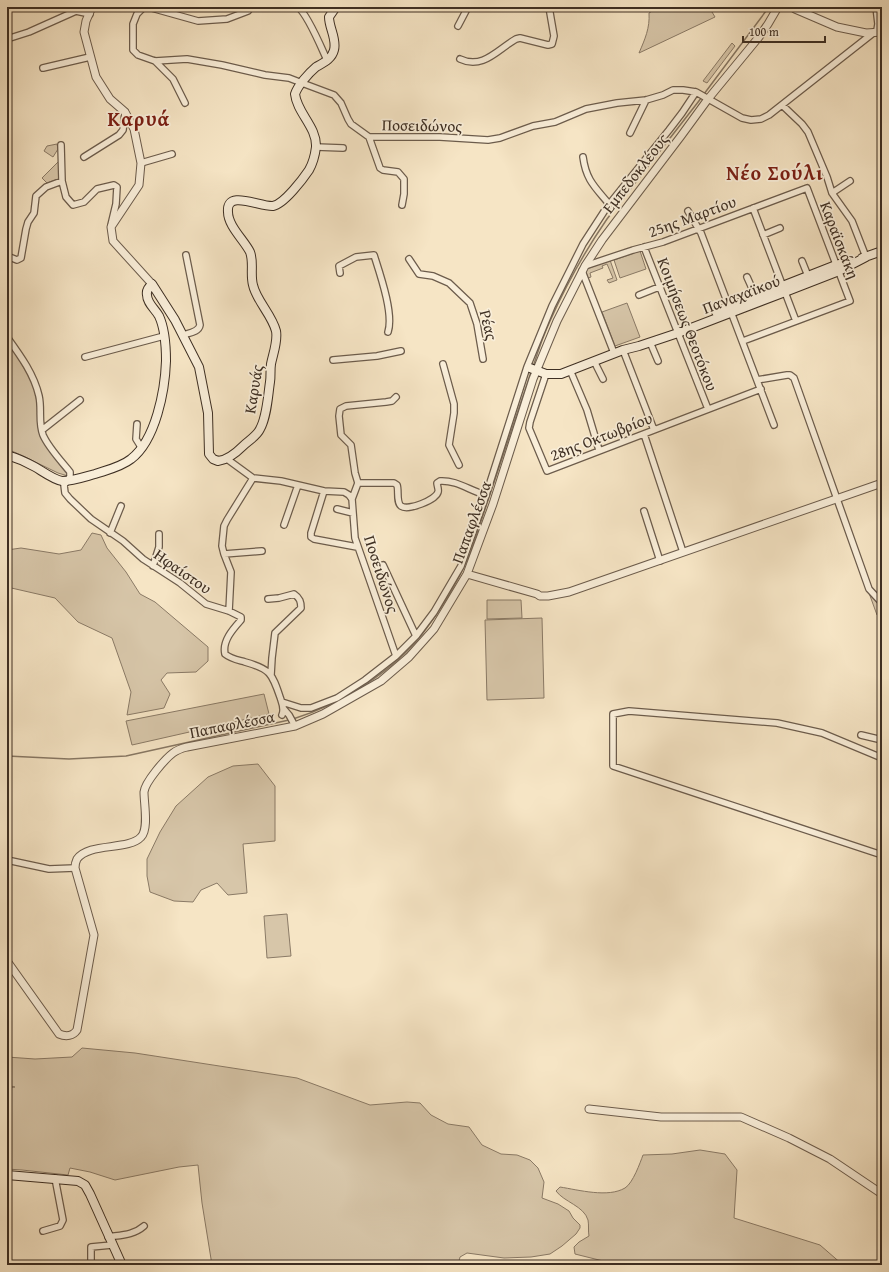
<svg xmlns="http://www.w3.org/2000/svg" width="889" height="1272" font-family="'Gentium Book Plus',serif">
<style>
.green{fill:#d7c6a9;stroke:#8a7a66}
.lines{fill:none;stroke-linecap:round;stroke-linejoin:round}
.stream{stroke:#877763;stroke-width:1.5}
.minor-casing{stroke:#6c5c4c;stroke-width:8}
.tertiary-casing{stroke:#6c5c4c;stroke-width:9}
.secondary-casing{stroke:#3e2f23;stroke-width:10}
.minor{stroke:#f9eed9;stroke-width:5.5}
.tertiary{stroke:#f9eed9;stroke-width:7}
.secondary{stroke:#f9eed9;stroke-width:8}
.labels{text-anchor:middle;stroke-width:3.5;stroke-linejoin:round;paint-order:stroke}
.street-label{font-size:16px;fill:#3e2f23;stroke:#f9eed9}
.district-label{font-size:20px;font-weight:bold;letter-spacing:1px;fill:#7a1f14;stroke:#f9eed9}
</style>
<rect width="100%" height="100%" fill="#f6e5c5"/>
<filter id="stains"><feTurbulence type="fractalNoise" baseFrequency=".005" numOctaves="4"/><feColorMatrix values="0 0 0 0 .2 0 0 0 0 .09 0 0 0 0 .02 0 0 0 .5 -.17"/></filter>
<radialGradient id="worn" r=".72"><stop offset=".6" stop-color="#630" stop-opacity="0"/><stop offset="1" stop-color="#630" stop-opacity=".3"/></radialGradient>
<path class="green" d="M659,7H709L715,17L639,53C645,39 650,28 649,13Z
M732,43L735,46L707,83L703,81Z
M57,144L58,149L53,157L44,151L47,146Z
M59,161L61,178L47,183L42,178Z
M640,251L646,269L620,278L614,260Z
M610,260L617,280L609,283L607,280L613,278L607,264L602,266L603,268L590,273L591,277L588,278L586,272L587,269Z
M627,303L640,337L615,346L602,312Z
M7,340L30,378L35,389L41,433L67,471L68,476L58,473L21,455L7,449Z
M92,533L101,535L107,548L126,572L140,594L155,602L208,647V661L196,672L167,673L161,680L170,694L164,708L127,715L131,692L112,638L78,622L55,598L7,587V550L21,548L59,554L81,550Z
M869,593L882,608V614L877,615Z
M487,600H521L522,618L487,619Z
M542,618L544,698L487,700L485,620Z
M264,694L269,714L132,745L126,721Z
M258,764L275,786V841L243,844L247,893L228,895L217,883L201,890L193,902L174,901L150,892L147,876V859L160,832L176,806L208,777L233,766Z
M287,914L291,956L267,958L264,916Z
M82,1048L135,1053L297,1078L370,1105L407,1102L420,1103L431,1115L448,1124L469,1127L482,1145L501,1154L517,1155L530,1160L538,1168L544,1182L542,1198L558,1204L569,1211L573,1218L580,1225V1228L576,1234L562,1246L550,1254L531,1257L504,1258L467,1253L460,1257L458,1265H212L202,1203L198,1165L179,1167L115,1180L90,1172L70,1168L68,1175L22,1170L7,1169V1088L15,1087L7,1085V1057L35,1059L72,1057Z
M700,1150L725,1154L737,1170L734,1218L820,1245L843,1265H619L575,1254L574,1247L579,1242L589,1236C588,1231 589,1225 588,1220C584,1206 564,1202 556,1191L560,1187C579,1190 608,1198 625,1188C633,1183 640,1163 643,1155L672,1154Z"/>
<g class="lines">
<path class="stream" d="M704,94L769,7
M533,367C538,351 543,336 550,321C566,285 585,251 607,219L702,97
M293,719C339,705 393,672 423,633C441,610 458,581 470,554L531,372
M7,756L69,759L126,756L289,720"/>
<g class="minor-casing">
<path id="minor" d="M144,7L137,14L133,24V50L138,55L155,61L187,59L222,65L265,75L289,78L302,83L334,95L341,103L348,119L351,124L369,137H440L488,140L500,138L533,126L555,122L586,109L617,103L646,100L663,95L673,90H683L696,92L742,118L751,120L761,119L769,115L877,30L878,24L876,7
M148,7L198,21L227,19L248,11L251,7
M298,7C308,15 321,47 327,60
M458,26L468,7
M7,39L29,32L76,11L90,14
M460,59C483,70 498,49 516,39L520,38L548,45L552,44L554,36L549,7
M155,61L173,79L185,103
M43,68L90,57
M782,105L802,124L808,132L827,177L832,193L852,221L866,257
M630,133L646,100
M369,137L380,168L383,170L398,172L404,179V194L402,205
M61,145L62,181L66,197L73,205L84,202L97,189L114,185L117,187L116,204L111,225
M316,147L343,148
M84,157L119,135L123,130L125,112
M583,157C586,180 595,187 609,204
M141,163L172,154
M832,193L850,181
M753,208L796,321
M688,211L701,233L774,425
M763,235L780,228
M644,247L708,409
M7,256L17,260L21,258L26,229L28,222L34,213L36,196L46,187L62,181
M409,259L419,274L433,276L449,283L470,303L477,324L483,359
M802,261L808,276
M585,266L633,250L663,242L807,188L850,301L743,341
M582,271L614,353
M340,273L339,266L356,257L374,255C380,274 394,314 388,332
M747,277L756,297
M639,295L659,287
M183,335C189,333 199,332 200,325L186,255
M7,337C20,355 34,374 39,396C42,409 38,422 43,435C48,447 62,462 70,472V477L64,485L65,493L70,499L91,519L123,541L143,559L180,583L206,604L229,611L241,617V620C233,629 222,641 225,654C231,659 238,660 245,662C270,669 272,673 280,697C282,703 285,709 282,715
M650,342L658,361
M623,350L654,430
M85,357L164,336
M333,360L377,356L401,351
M594,361L603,379
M443,364L454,404V413L449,445L459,465
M570,370L587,410L599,450
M546,374L530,422L529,428L547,471L761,389
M757,380L787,375H790L794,378L869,589L882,603
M137,424L136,439L141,447
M42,430L80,400
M644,434L683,552
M227,459L253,478L281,481L324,491L344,492L349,495L352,499
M358,483L355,473L351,445L341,435L339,416L340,409L346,406L386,402L392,401L396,397
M324,491L311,533V537L314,539L357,547
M337,509L353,513
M644,511L660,561
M284,525L298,485
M110,533L121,506
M224,554L262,551
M383,565L416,636
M153,566L159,547V534
M268,599L279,598L294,594C300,598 301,602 301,608L275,633L272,658L271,675
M229,611L231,572L224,554L222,546L224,526L227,520L253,478
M396,656L355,538L352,499L358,483H394L397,485C399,490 396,502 401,506C408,511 436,500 438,492C439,490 437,485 437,483L440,481C457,480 470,491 486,495
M282,702L301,708H311L337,698L365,680L396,656L416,636L434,612L461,566L486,495L527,367L552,306L583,244L607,207L669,130L682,113L696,92
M283,708L289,715L295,726
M861,735L882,740
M882,758L822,733L777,723L629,711L613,714V766L882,855
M7,860L49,869L75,868
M43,1231L60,1226L63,1220L55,1178
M108,1237C121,1235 134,1235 144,1226
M91,1265V1247L112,1245"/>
</g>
<g class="tertiary-casing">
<path id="tertiary" d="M92,7L86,21L84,32L96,77L110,99L125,112L134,129L141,163L139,185L111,227L113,241L152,284
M795,7V9L837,27L866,33L882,32
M467,574L537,594L540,596H548L569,592L882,483
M7,961L59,1034C66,1037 73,1036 77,1030L94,935L75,868C75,865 76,861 77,859C89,842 128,851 141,837C149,829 144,804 144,792C145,782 165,759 173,753C177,750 183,748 187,747L295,726L323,714L381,681L409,657L434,629L467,574L493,504L533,379L557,321L585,266L602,240L681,136L708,99L759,37L768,24L778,7
M589,1109L661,1117H741L789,1138L830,1159L882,1194"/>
</g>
<g class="secondary-casing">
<path id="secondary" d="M862,258L882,251
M716,312L836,265L849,261
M530,368L546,374H561L623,350L639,346L678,333L785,292L839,271L866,257
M7,455C17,458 26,462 35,467C42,471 54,480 62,481C73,481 84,477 95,474C107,470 121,467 131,459C156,440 165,390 166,361C166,346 165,329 159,316C155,309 147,303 147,295C146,290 149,287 152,284L175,320L199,367L208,413L209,454L213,459L218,461C228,460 236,453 243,446C248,441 257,436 260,429C267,417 268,395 270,382C271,376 270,370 271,364C273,354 278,341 276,331C272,315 256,300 253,285C250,274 254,262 250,252C244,240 228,226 228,212C226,189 260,207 273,206C284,204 303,179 309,170C313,163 315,155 316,147C317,127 297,113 295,94C298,85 309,73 316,67C323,63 332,59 334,50C337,39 329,28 329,17L336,7
M7,1175L78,1181L85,1185L90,1194L122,1265"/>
</g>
<use href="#minor" class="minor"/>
<use href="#tertiary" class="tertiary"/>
<use href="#secondary" class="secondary"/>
</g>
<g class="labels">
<g class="street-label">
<text transform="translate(422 125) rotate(1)" y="6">Ποσειδώνος</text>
<text transform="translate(635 173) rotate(-52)" y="6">Εμπεδοκλέους</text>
<text transform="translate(692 216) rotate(-20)" y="6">25ης Μαρτίου</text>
<text transform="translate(840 240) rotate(69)" y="6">Καραϊσκάκη</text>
<text transform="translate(741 294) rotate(-21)" y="6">Παναχαϊκού</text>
<text transform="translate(688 324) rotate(69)" y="6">Κοιμήσεως Θεοτόκου</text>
<text transform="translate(489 325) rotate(76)" y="6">Ρέας</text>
<text transform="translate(253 389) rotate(-81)" y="6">Καρυάς</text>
<text transform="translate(601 436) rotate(-21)" y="6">28ης Οκτωβρίου</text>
<text transform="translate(471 522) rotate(-70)" y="6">Παπαφλέσσα</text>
<text transform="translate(183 571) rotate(35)" y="6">Ηφαίστου</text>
<text transform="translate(382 574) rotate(72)" y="6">Ποσειδώνος</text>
<text transform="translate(232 724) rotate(-11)" y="6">Παπαφλέσσα</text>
</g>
<g class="district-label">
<text x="139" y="126">Καρυά</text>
<text x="775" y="180">Νέο Σούλι</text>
</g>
</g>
<rect width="889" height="1272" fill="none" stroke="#f6e5c5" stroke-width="24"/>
<rect x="8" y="8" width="873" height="1256" fill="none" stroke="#3e2f23" stroke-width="2"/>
<rect x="12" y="12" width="865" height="1248" fill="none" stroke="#3e2f23"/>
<path d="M743 36v6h82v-6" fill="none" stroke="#3e2f23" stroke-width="2"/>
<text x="749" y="36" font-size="12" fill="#3e2f23" stroke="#f9eed9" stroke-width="3" paint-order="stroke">100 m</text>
<rect width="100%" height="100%" filter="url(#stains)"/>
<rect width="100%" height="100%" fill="url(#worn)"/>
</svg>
